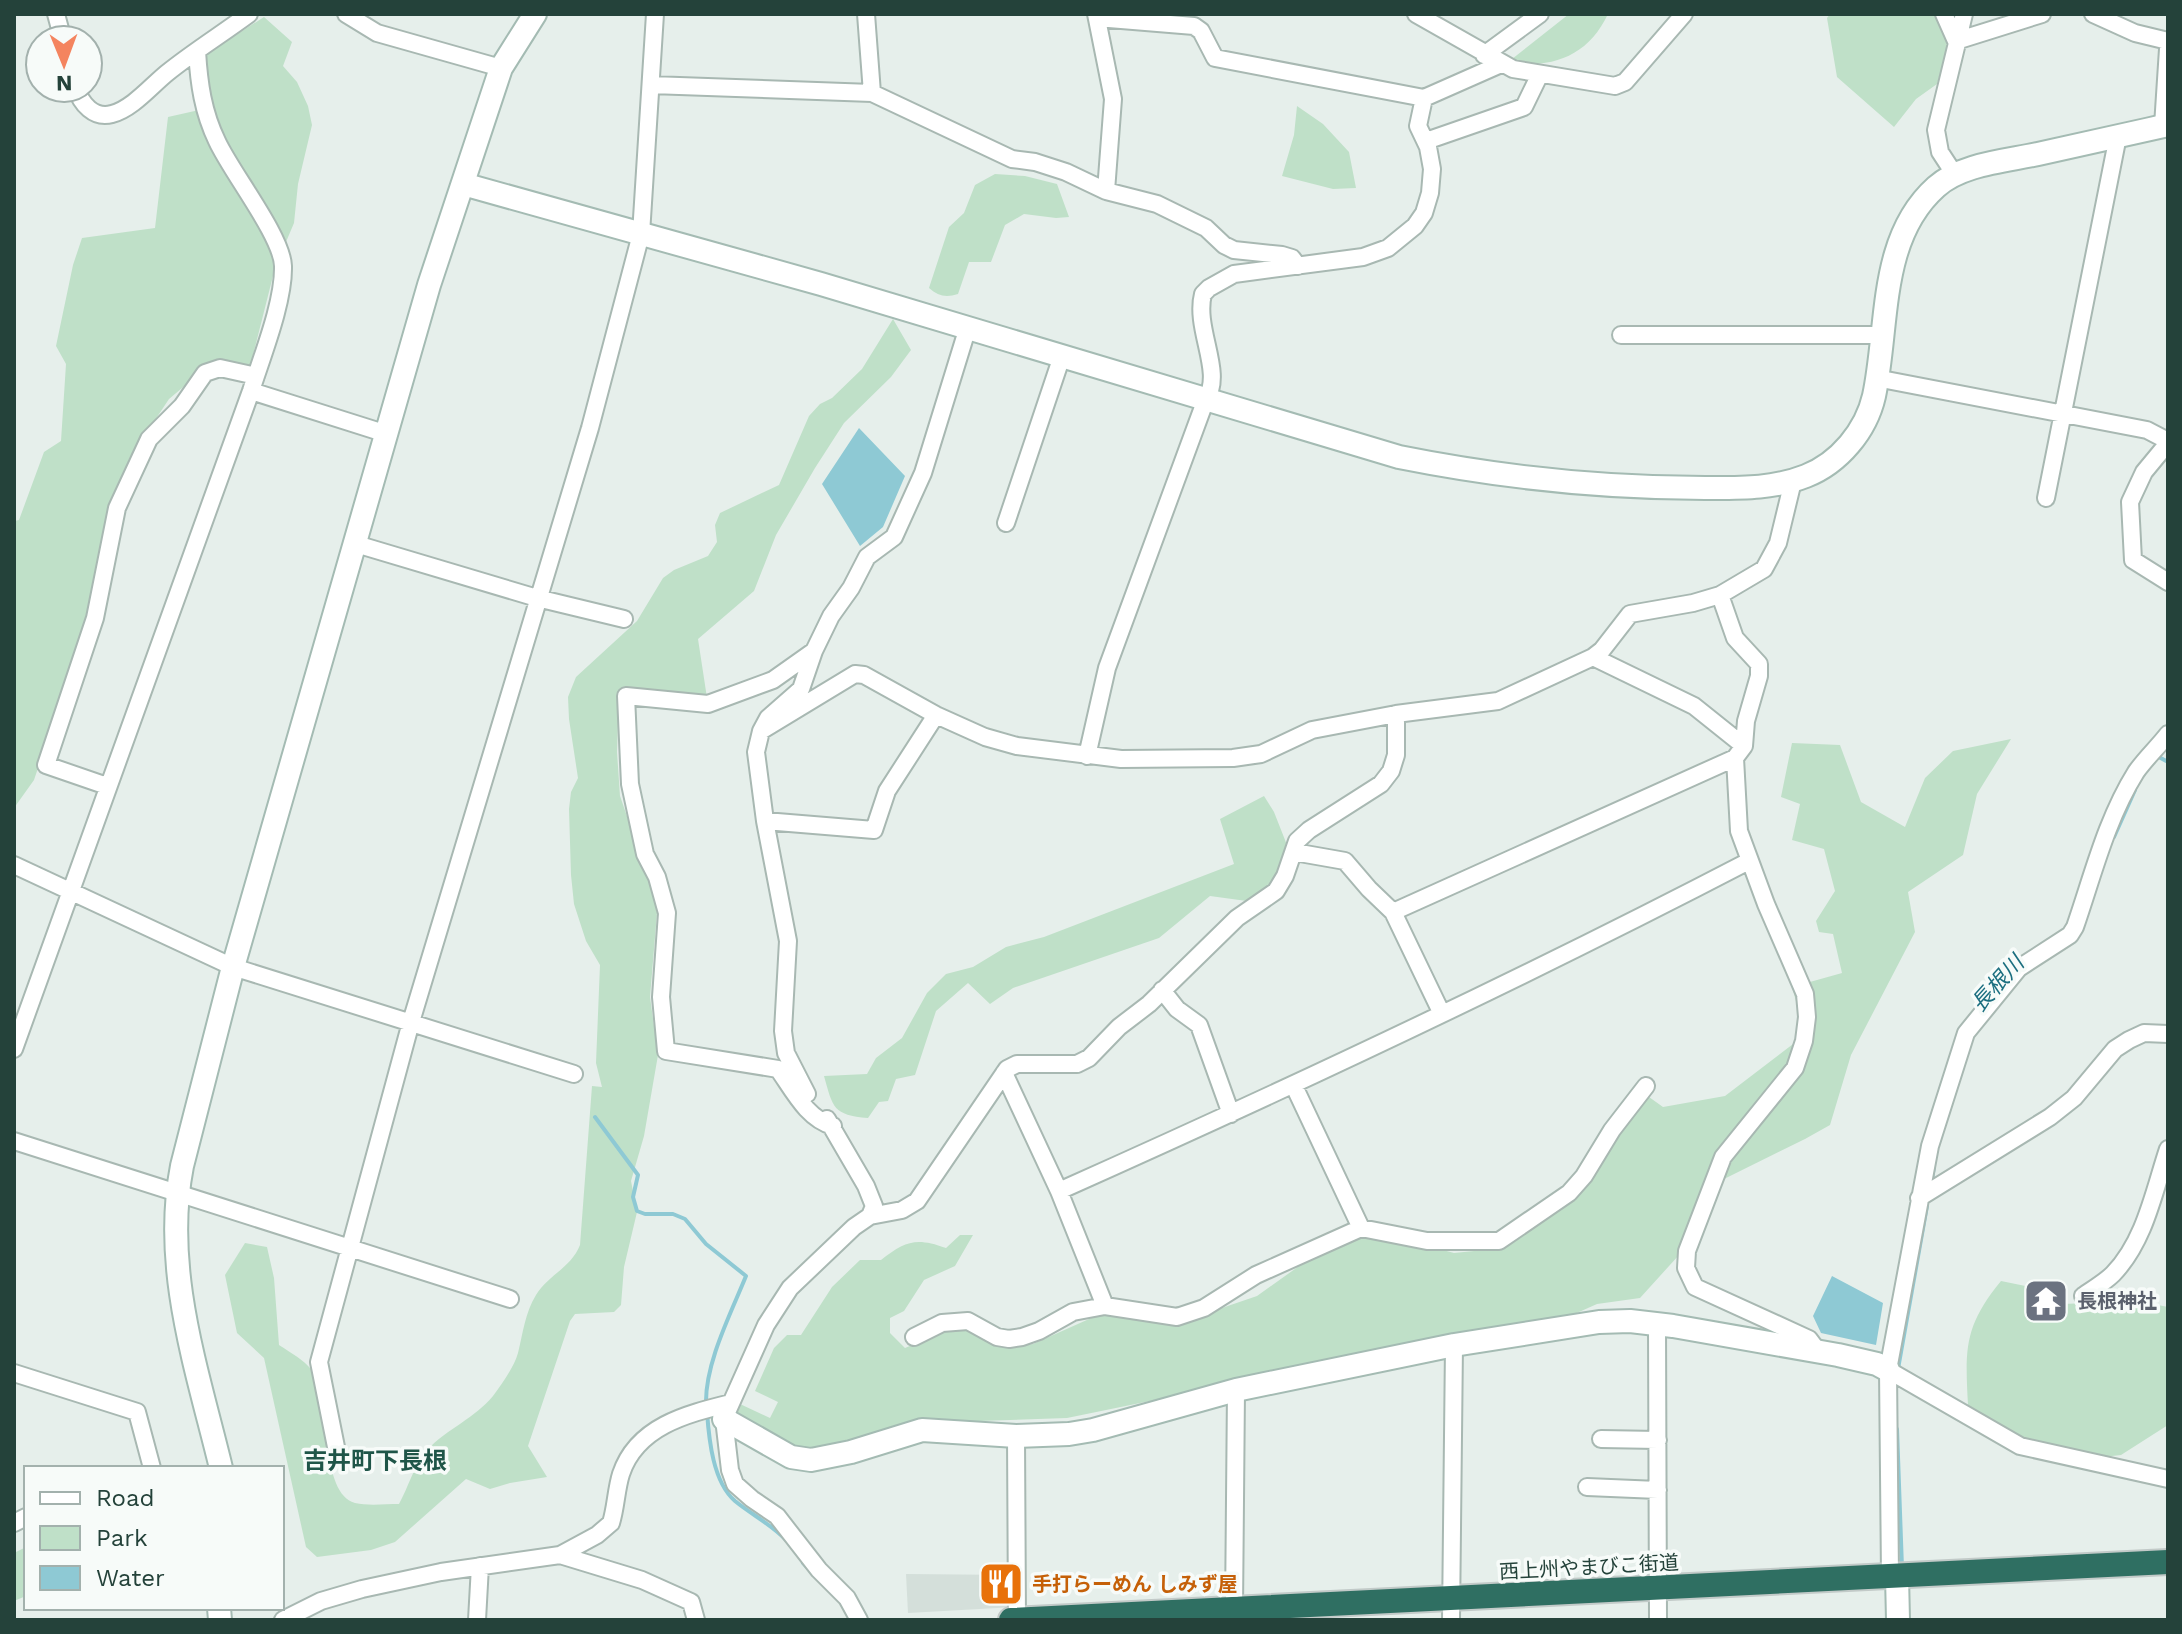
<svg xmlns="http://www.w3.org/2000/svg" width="2182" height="1634" font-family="'Work Sans','Noto Sans JP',sans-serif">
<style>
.built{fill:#d4dfda}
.green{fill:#bfe0c8}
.water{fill:#8ec9d4}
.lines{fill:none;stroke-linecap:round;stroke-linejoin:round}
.stream{stroke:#8ec9d4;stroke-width:4}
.street-casing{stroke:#a8b8b2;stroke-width:20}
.secondary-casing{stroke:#a4bbb3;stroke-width:26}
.highway-casing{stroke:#c2cac8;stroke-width:28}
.street{stroke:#fff;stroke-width:16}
.secondary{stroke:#fff;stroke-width:22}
.highway{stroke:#2f6f62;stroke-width:24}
.labels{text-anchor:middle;stroke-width:7;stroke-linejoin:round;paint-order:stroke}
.worship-label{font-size:20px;font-weight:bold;fill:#5b616d;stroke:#f7fbf9;text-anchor:start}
.street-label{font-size:20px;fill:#24423a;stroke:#f7fbf9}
.food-label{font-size:20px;font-weight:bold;fill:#c56008;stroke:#f7fbf9;text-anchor:start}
.water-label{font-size:22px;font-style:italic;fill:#1c6f80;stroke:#f7fbf9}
.quarter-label{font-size:24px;font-weight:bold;fill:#1f5548;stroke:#f7fbf9}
</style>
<rect width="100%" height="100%" fill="#e6efeb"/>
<path class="built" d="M906,1574L1015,1575V1607L908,1613Z"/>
<path class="green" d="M1569,14H1608C1589,54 1557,67 1514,64L1512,59Z
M1830,14H1957L1937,84L1916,99L1894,127L1837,77L1827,18Z
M264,17L292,42L283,66L297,82L308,106L312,125L298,184L294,223L275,268L250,367L213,362L169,399L129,459L107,519L90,613L34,780L14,808V521L19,520L44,452L61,441L66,364L56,346L73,265L82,238L155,228L168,117L208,108L203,56Z
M1297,106L1323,124L1349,152L1356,188L1333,189L1282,176L1294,135Z
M995,174L1025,176L1057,184L1069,217L1056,218L1024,214L1005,225L991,262H969L958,294C946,298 938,296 929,288L949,227L964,213L975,185Z
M893,319L911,350L891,377L844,423L815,468L776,535L754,591L698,639L707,698L619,693L617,752L620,796L655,897L657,913L650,997L658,1055L644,1136L631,1181L637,1212L624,1267L621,1305L614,1312L575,1314L570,1321L528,1446L547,1477L510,1483L490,1489L466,1479L395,1542L371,1550L317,1557L306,1547L264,1358L237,1333L225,1275L245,1243L267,1247L274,1278L279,1345C291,1353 310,1363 316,1377C330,1405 320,1493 355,1503C368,1506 385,1504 399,1504C408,1488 415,1463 427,1450C447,1429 475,1418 493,1396C502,1384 514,1367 518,1353C523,1333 525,1313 536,1295C548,1275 571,1268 580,1245L592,1086L602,1087L596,1063L600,965L586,941L574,904L571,875L569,809L571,792L578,778L569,719L568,697L576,677L637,621L663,578L674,570L708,556L717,542L715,525L720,513L779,485L809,416L820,404L832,398L862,369Z
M2011,739L1977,794L1963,855L1908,892L1915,932L1851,1055L1830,1125L1805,1139L1720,1181L1689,1244L1640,1298L1597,1304L1561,1320L1432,1343L1067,1418L917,1423L847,1447L787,1450L732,1411L740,1404L770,1418L778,1402L755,1391L774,1348L787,1335H801L832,1287L860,1260H881C905,1241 916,1237 946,1248L960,1235H973L955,1266L924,1280L904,1311L890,1318V1333L905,1348L943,1332L968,1328L1003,1348L1033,1344L1107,1311L1178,1323L1257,1296L1330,1244L1357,1236L1402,1239L1454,1253L1504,1248L1571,1202L1590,1180L1613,1134L1649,1097L1663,1107L1725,1096L1797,1041L1801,1019L1792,987L1842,973L1833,934L1819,932L1816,921L1835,891L1824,849L1792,840L1800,804L1781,797L1792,743L1840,745L1861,802L1905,827L1925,778L1953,751Z
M1264,796L1274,812L1287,845L1273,883L1254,902L1210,896L1159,938L1013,988L990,1004L968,983L936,1011L915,1075L896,1079L888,1101L879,1102L868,1118C833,1115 833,1108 824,1076L867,1074L876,1058L902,1038L927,993L946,974L973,967L1006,947L1044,937L1234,864L1220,819Z
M2001,1281L2040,1289L2063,1304L2138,1301L2168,1307V1425L2121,1455L2085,1459L2030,1447L1968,1405C1965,1349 1964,1326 2001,1281Z
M26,1547V1596L14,1601V1553Z"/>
<path class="water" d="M859,428L905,476L883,527L860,546L822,484Z
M1832,1276L1883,1303L1876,1345L1821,1333L1813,1316Z"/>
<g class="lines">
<path class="stream" d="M2157,756L2168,762
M2114,837L2135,790
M595,1117L638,1175L633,1197L637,1211L645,1214H673L685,1219L706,1244L746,1276C731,1313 705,1363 706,1404
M1932,1179L1934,1167
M1898,1369L1927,1206
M707,1412C709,1440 713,1482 735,1501C752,1515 771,1524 786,1540
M1897,1429L1902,1568
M803,1563L816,1577"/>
<g class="street-casing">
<path id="street" d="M56,14L63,40
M346,14L377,33L501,68
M866,14L872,93
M1096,14L1113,99L1106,191
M1416,14L1513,69L1615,86L1625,82L1684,14
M1944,14L1956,41L2042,14
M2093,14L2135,33L2168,41
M1097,18L1194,26L1201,31L1215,58L1424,98
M1484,55L1540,14
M651,85L872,93L1012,159L1035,162L1066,172L1106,191L1157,204L1206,228L1224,245L1234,250L1282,255L1292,258L1298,266
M76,88C81,104 94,119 112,114C132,109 151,86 167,73C193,52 222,34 249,14
M2163,126L2168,49
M1426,141L1524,107L1540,74
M1955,175L1940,152L1936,130L1964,14
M1621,335H1883
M1876,378L2147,430L2168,441
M251,391L387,434
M2168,443L2144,472L2130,502L2133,560L2168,582
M2046,498L2118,136
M1006,523L1062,356
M356,544L537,598L624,619
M1720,595L1735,638L1759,664V676L1746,721L1744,746L1735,758L1739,831L1766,904L1805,994L1807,1017L1804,1041L1795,1068L1723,1157L1687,1251L1686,1268L1695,1287L1809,1339L1818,1351
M1593,657L1694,706L1744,746
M761,731L855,674L864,675L936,715L985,737L1017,746L1121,759L1233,758L1261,754L1312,730L1396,714L1498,701L1593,657L1602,650L1630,614L1693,603L1720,595L1764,569L1778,543L1793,481
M1087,756L1107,668L1206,399C1224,372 1194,329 1203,294L1209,288L1234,274L1363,257L1388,248L1415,226L1424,213L1430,193L1432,169L1428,147L1418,126L1424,98L1501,64
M107,786L46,765L95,618L117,508L149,439L182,406L205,373L220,368L256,376
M765,821L874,830L887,791L936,715
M1294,852L1345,861L1369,889L1393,912L1442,1014
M14,865L233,967L574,1074
M1393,912L1735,758
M1162,990L1177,1009L1199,1025L1231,1114
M14,1049L251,391C262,356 284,302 283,266C282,236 231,172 217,141C203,112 199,84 197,51
M1004,1073L1059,1191L1105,1306
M1294,1086L1361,1228
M807,1094L786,1053L783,1031L788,941L765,821L756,752L761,731L768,718L801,689L814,651
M827,1119L866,1186L874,1206L870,1216L854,1227L790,1288L766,1325L724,1419L730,1470L735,1484L752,1499L777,1516L819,1570L847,1598L859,1620
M833,1126C807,1119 793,1090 778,1069L666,1051L661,997L667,913L657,877L645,854L630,784L626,696L708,704L773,680L814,651L831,616L851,588L867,557L894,537L923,473L968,327
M14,1141L510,1299
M1059,1191C1292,1087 1522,979 1749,861
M1919,1198L2050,1117L2074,1098L2115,1049L2129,1040L2144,1033L2168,1034
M870,1216L902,1210L917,1201L1007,1069L1017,1064H1077L1089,1058L1119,1027L1149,1004L1237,918L1276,891L1285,876L1297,841L1309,830L1381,784L1391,771L1396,755V714
M2083,1296C2093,1289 2105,1282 2113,1274C2145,1241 2154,1191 2168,1149
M1657,1325L1658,1620
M914,1337L942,1323L968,1321L997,1337L1009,1339L1022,1337L1039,1331L1073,1312L1105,1306L1177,1317L1204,1308L1256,1275L1361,1228L1427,1241H1499L1569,1193L1584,1176L1612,1130L1646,1086
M1888,1370L2020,1446L2168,1479
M14,1373L137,1412L152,1468
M1016,1436L1017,1620
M1601,1439L1658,1440
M336,1447L319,1362L411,1022L590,428L641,234L655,14
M1587,1487L1658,1490
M14,1523L26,1517
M560,1555L642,1580L691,1602L696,1620
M1890,1576L1888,1370L1930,1146L1966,1033L2019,968L2070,935L2075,927C2093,875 2106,820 2136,772C2145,759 2158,747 2168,734
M1234,1610L1236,1390
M283,1620L321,1601L362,1589L441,1572L560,1555L597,1535L611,1523C616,1507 616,1490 621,1474C637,1426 687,1414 731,1403
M477,1620L480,1566
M1451,1620L1454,1345"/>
</g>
<g class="secondary-casing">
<path id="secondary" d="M463,184L821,284L1399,457C1499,477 1603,488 1705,488C1740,488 1773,489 1806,476C1839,463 1866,431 1874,396C1889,326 1878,239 1936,187C1961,164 2006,161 2038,154C2082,144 2125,135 2168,125
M724,1419L791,1457L811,1460L851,1452L922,1430L1016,1436L1069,1434L1093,1430L1236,1390L1454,1345L1599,1322L1630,1321L1673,1326L1838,1355L1877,1364L1888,1370
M221,1468C197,1369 162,1268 182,1166L233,967L429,285L501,68L535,14
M1897,1576L1898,1620
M219,1608L220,1620"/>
</g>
<g class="highway-casing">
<path id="highway" d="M1011,1620L2168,1562"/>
</g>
<use href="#street" class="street"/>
<use href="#secondary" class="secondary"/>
<use href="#highway" class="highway"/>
</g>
<defs>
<g id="temple-square" transform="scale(2.3)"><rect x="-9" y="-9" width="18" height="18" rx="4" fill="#6b7280" stroke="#f7fbf9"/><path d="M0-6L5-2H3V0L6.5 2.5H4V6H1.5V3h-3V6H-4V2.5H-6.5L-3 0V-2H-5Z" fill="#fff"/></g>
<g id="restaurant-square" transform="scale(2.3)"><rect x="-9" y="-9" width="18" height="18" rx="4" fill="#e8710a" stroke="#f7fbf9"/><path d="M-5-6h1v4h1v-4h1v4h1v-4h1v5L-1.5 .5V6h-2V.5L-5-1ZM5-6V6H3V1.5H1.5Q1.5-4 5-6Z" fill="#fff"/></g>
</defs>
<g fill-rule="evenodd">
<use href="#temple-square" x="2046" y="1301"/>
<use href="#restaurant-square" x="1001" y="1584"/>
</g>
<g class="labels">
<g class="worship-label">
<text x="2077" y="1308">長根神社</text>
</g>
<g class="street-label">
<text transform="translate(1589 1567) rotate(-3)" y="7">西上州やまびこ街道</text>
</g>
<g class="food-label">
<text x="1032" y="1591">手打らーめん しみず屋</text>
</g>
<g class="water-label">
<text transform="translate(1997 983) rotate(-48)" y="8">長根川</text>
</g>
<g class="quarter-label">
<text x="375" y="1469">吉井町下長根</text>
</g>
</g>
<rect width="2182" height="1634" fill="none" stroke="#24423a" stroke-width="32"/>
<rect x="24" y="1466" width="260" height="144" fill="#f7fbf9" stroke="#a3b1ad" stroke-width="2"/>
<rect x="40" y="1492" width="40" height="12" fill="#ffffff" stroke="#a3b1ad" stroke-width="2"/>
<text x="96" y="1506" font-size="24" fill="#24423a">Road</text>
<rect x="40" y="1526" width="40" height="24" fill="#bfe0c8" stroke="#a3b1ad" stroke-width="2"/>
<text x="96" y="1546" font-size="24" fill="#24423a">Park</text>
<rect x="40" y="1566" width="40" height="24" fill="#8ec9d4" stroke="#a3b1ad" stroke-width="2"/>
<text x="96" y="1586" font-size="24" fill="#24423a">Water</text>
<g transform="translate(64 64) rotate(179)"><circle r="38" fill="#f7fbf9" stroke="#a3b1ad" stroke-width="2"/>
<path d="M0-6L14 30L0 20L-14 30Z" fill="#f4845f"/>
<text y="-12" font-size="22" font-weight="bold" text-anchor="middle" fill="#24423a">N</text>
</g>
</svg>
